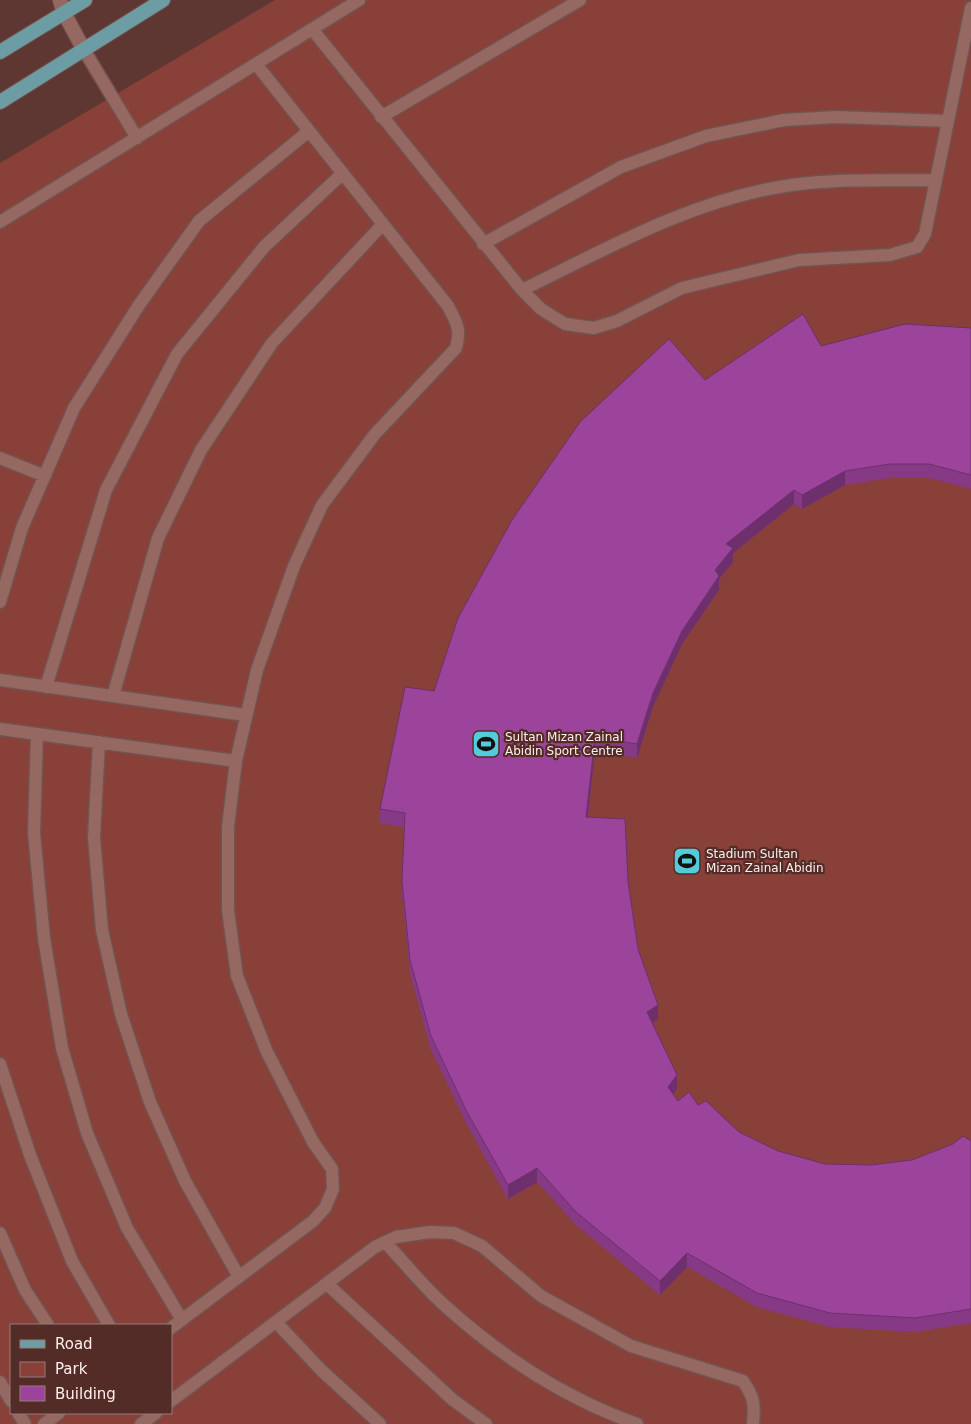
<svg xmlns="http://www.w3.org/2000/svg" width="971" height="1424" font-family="'DejaVu Sans',sans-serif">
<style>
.green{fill:#884038;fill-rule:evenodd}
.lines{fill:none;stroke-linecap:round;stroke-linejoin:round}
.service-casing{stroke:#735350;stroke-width:15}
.minor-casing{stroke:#735350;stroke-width:16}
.primary-casing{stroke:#735350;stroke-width:16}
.service{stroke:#956862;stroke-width:12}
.minor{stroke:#956862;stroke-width:14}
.primary{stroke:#6c9da5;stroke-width:14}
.wall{fill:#863a86}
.shaded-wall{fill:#6d306d}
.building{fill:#9c449c;stroke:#6d306d}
.labels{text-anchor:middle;stroke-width:4.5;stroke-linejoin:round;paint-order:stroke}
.poi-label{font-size:12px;fill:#feeeeb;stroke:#532c28;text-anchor:start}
</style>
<rect width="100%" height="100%" fill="#5f3732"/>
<path class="green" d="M275,0H971V1424H0V163ZM11,1325H171V1413H11Z"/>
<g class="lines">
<g class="service-casing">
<path id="service" d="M312,29L522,290L541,309L565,324L594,328L617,321L682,288L799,260L890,255L917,247L925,234L971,8
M84,50L137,138
M381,117L580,0
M0,222L359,0
M483,244L621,167L706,136L784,120L836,117L948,121
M522,290C608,248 696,198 792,185C840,178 888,181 936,180
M0,458L45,476
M0,602L22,528L74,408L139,305L199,221L309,131
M0,680L245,715
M46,687L106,490L177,354L264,247L343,173
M113,696L158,538L201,450L272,343L383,224
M0,729L236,761
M37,734L34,833L44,938L62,1048L87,1133L127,1228L182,1320
M99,742L94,837L102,930L121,1014L150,1102L185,1181L239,1277
M0,1064L30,1155L72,1261L109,1325
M0,1233L25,1290L48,1325
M385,1242C404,1262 422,1285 443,1304C499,1355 564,1398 637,1424
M327,1284L453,1400L486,1424
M276,1322L321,1370L380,1424
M171,1328L313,1221L325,1208L333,1189L332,1169L313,1142L267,1052L237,976L228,910V827L236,761L257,670L294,566L322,505L375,434L456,348C461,330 457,323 448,306L256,64
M0,1382L11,1401
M171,1401L375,1247L396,1237L430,1232L454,1233L482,1246L541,1296L631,1346L743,1381C754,1397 755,1405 753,1424
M18,1413L25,1424
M44,1424L59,1413
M141,1424L156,1413"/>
</g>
<g class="minor-casing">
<path id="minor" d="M60,0L64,13L84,50"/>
</g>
<g class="primary-casing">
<path id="primary" d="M0,52L85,0
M0,102L163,0"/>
</g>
<use href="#service" class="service"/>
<use href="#minor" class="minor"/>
<use href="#primary" class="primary"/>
</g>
<path class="wall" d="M971,328V489L929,478H890L845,485L802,509L794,504L733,553V562L719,579V590L682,644L653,707L637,758L595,751L588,817L628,882L638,949L658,1019L652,1023L677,1089L673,1094L678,1101L698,1105L739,1132L778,1151L825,1164L871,1165L912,1160L971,1141V1323L915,1332L830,1327L757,1307L687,1267L660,1295L576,1225L537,1182L508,1199L467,1125L431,1050L410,973L402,895L404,827L380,823V809L434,691L705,380L821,346Z"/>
<path class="shaded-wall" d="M845,471V485L802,509V495Z
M794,490V504L733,553V562L719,579V590L682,644L653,707L637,758V744L653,693L682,631L715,570L726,544Z
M595,737V751L586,831V817Z
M658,1005V1019L647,1026V1012Z
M677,1075V1089L668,1101V1087Z
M537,1168V1182L508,1199V1185Z
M687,1253V1267L660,1295V1281Z"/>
<path class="building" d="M803,314L821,346L905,324L971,328V475L929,464H890L845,471L802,495L794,490L726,544L733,548L715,570L719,576L682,631L653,693L637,744L595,737L586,817L625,819L628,882L638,949L658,1005L647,1012L677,1075L668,1087L678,1101L689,1092L698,1105L706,1101L739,1132L778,1151L825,1164L871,1165L912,1160L953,1144L963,1136L971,1141V1309L915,1318L830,1313L757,1293L687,1253L660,1281L576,1212L537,1168L508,1185L467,1112L431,1036L410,960L402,881L405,813L380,809L405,687L434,691L458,618L512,520L580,422L669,339L705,380Z"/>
<defs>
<g id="stadium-square" transform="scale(1.4375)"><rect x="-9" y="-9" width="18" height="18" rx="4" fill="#53cbdb" stroke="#532c28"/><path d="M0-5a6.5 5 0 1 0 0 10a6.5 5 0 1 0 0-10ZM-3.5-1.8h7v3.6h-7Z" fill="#111"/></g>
</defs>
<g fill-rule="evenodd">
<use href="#stadium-square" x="486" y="744"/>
<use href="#stadium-square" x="687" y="861"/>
</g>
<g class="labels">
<g class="poi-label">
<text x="505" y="741">Sultan Mizan Zainal<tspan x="505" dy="14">Abidin Sport Centre</tspan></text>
<text x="706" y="858">Stadium Sultan<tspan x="706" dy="14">Mizan Zainal Abidin</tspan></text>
</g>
</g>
<rect x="10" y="1324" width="162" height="90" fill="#532c28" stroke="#977a76"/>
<rect x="20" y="1340" width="25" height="8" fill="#6c9da5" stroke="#977a76"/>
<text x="55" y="1349" font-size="15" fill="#feeeeb">Road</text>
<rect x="20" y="1362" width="25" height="15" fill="#884038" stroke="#977a76"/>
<text x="55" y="1374" font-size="15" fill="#feeeeb">Park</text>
<rect x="20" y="1386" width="25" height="15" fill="#9c449c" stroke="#977a76"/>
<text x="55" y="1399" font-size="15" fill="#feeeeb">Building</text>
</svg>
